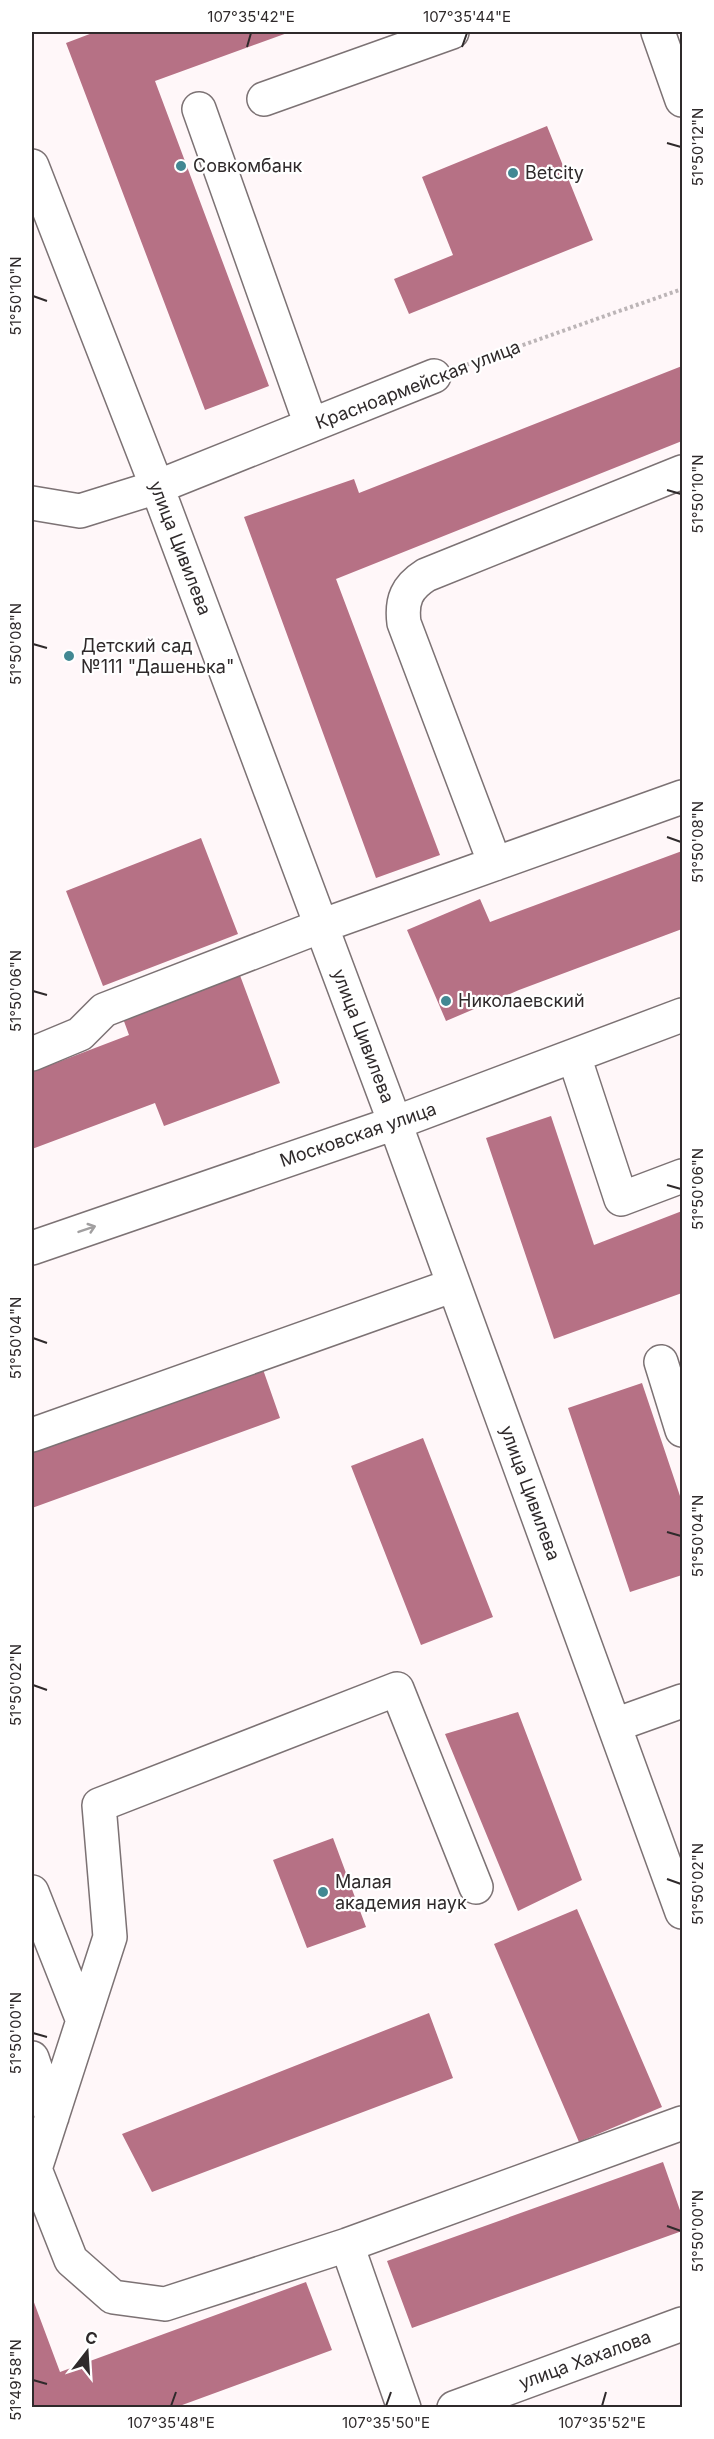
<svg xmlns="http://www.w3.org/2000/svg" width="714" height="2439" font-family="Inter,sans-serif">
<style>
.building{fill:#b67185}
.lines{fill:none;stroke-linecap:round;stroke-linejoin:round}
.minor-casing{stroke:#7c7274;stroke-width:36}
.path{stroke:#bcb5b7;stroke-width:4;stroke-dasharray:3 3;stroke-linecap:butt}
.minor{stroke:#fff;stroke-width:33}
.oneway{stroke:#a19fa0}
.ticks{fill:none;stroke:#2f2a2b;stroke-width:2}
.poi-dot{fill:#428893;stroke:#fff;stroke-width:2}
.labels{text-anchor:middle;stroke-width:4.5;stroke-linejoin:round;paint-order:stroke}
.poi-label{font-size:18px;fill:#2f2a2b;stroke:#fff;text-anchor:start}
.street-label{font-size:18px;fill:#2f2a2b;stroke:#fff}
.neatline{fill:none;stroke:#2f2a2b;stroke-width:2}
.ticks-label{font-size:15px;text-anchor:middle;fill:#2f2a2b}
</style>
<rect width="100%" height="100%" fill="#fff7f9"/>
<path class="building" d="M95,32H290L155,81L269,386L205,410L66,43Z
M547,126L593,240L409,314L394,279L453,255L422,177Z
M682,366V441L336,579L440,855L376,878L244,517L354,479L359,493Z
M201,838L238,934L103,986L66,891Z
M682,851V929L519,990L446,1021L407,930L480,899L490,922Z
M238,970L280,1083L164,1126L155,1103L32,1149V1072L129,1035L121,1013Z
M551,1116L594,1245L682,1211V1293L554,1339L486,1138Z
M259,1358L280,1418L32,1508V1440Z
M642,1383L682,1502V1575L630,1592L568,1408Z
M423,1438L493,1617L421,1645L351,1466Z
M518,1712L582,1880L518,1911L445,1734Z
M333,1838L366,1927L307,1948L273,1860Z
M577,1909L662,2107L579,2142L494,1944Z
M429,2013L453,2078L152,2192L122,2134Z
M663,2162L682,2216V2231L412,2328L387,2261Z
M306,2282L332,2350L174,2408H32V2297L60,2372Z"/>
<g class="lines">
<g class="minor-casing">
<path id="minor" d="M658,32L682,100
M264,99L452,32
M199,109L311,425
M32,166L157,487L395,1123L682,1912
M32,503L80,511L157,487L434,376
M495,864L404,623C401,600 407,587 426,575L682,472
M32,1054L80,1034L104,1010L321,926L682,797
M574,1056L621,1199L682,1176
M32,1248L395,1123L682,1015
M661,1362L682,1430
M32,1435L454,1285
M615,1725L682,1701
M32,1892L83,2021
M32,2058L52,2117
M32,2169H35L71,2260L113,2297L165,2304L347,2245L682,2123
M35,2169L110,1937L99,1805L397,1689L476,1887
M347,2245L404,2408
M454,2408L682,2324"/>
</g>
<path class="path" d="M466,365L682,289"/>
<use href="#minor" class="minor"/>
</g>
<defs><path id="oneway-shaft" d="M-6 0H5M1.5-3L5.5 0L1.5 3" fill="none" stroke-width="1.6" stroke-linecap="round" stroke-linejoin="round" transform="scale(1.5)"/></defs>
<use class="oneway" href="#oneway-shaft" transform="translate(87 1229) rotate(-19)"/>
<path class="ticks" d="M247,47L251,33M462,47L467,33M667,143L681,147M33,296L47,301M667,490L681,494M33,644L47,648M667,837L681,842M33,991L47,995M667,1185L681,1189M33,1338L47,1343M667,1532L681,1536M33,1685L47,1690M667,1879L681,1884M33,2033L47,2037M667,2226L681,2231M33,2380L47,2384M171,2406L176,2392M386,2406L391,2392M602,2406L606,2392"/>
<g class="poi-dot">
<circle cx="181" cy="166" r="6"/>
<circle cx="513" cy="173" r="6"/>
<circle cx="69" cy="656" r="6"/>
<circle cx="446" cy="1001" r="6"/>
<circle cx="323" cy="1892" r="6"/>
</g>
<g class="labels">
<g class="poi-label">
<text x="193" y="172">Совкомбанк</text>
<text x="525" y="179">Betcity</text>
<text x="81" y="652">Детский сад<tspan x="81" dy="21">№111 "Дашенька"</tspan></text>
<text x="458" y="1007">Николаевский</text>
<text x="335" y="1888">Малая<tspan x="335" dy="21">академия наук</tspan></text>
</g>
<g class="street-label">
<text transform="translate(418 385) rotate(-21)" y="6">Красноармейская улица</text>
<text transform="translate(180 548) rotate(69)" y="6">улица Цивилева</text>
<text transform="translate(363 1036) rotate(69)" y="6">улица Цивилева</text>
<text transform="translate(358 1135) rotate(-19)" y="6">Московская улица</text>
<text transform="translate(530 1493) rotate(70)" y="6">улица Цивилева</text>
<text transform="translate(585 2360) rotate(-20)" y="6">улица Хахалова</text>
</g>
</g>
<rect width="714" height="2439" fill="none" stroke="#ffffff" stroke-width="66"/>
<g transform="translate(87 2352) rotate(17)" stroke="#ffffff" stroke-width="4.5" paint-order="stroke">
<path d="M0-4.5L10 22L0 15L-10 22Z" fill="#2f2a2b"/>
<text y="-9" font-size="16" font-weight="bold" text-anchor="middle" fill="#2f2a2b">С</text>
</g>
<rect x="33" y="33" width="648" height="2373" class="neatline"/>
<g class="ticks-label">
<text x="251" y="22">107°35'42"E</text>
<text x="467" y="22">107°35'44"E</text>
<text transform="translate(698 147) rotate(-90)" y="5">51°50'12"N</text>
<text transform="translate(16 296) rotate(-90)" y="5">51°50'10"N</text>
<text transform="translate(698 494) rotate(-90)" y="5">51°50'10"N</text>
<text transform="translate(16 644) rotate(-90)" y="5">51°50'08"N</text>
<text transform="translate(698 842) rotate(-90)" y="5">51°50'08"N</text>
<text transform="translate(16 991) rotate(-90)" y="5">51°50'06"N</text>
<text transform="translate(698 1189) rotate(-90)" y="5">51°50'06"N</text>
<text transform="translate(16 1338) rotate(-90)" y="5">51°50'04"N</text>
<text transform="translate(698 1536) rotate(-90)" y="5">51°50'04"N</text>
<text transform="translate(16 1685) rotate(-90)" y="5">51°50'02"N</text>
<text transform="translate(698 1884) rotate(-90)" y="5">51°50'02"N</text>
<text transform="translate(16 2033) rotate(-90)" y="5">51°50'00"N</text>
<text transform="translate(698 2231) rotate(-90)" y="5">51°50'00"N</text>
<text transform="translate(16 2380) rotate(-90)" y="5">51°49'58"N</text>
<text x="171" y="2428">107°35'48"E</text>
<text x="386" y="2428">107°35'50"E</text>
<text x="602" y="2428">107°35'52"E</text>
</g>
</svg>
